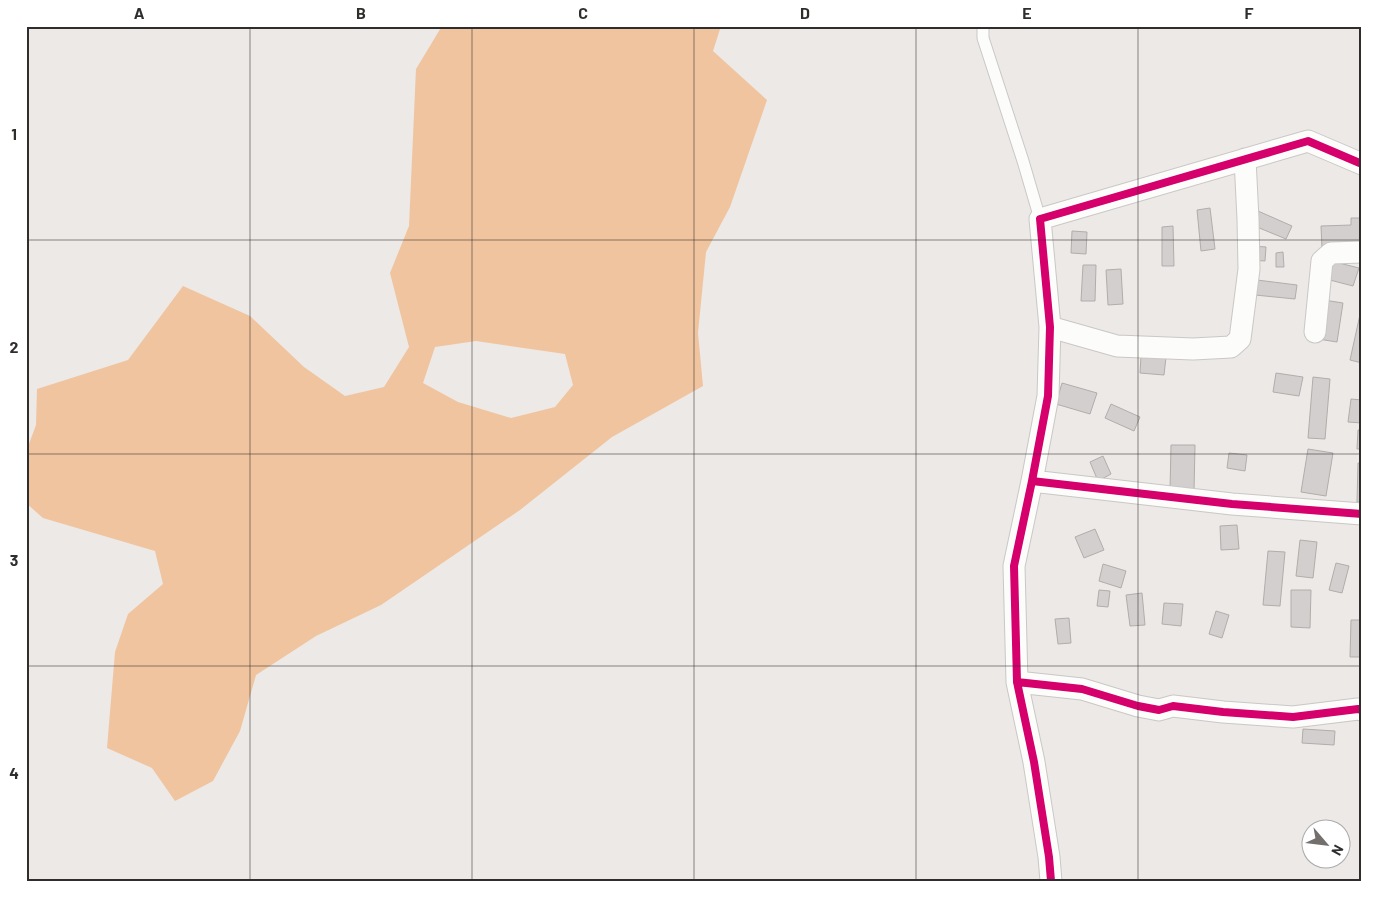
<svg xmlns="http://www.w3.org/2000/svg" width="1388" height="907" font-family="Barlow,sans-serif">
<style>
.water{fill:#f0c49e;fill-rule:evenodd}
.building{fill:#d2cfce;stroke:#b0adab}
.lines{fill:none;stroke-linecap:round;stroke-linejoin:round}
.service-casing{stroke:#cac7c6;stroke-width:13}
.minor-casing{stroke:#cac7c6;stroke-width:23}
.service{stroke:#fcfcfb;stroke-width:11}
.minor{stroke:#fcfcfb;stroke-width:21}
.cycleway-casing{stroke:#fff;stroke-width:11}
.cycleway{stroke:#d6006c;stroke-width:8}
.grid{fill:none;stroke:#302e2c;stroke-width:1;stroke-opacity:0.55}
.neatline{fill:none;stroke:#302e2c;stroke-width:2}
.grid-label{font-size:16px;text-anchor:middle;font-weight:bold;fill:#302e2c}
</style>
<rect width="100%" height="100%" fill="#ece9e7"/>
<path class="water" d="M442,26H721L713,51L767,100L730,207L706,252L698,333L703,386L612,437L520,510L381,605L316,636L256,675L240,731L213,781L175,801L152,768L107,748L115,652L128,614L163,584L155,551L43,518L26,503V452L36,425L37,389L128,360L183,286L250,316L304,367L345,396L384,387L409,347L390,273L409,226L416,69ZM476,341L565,354L573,385L555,407L511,418L458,402L423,383L435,347Z"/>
<path class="building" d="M1210,208L1215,249L1201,251L1197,210Z
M1258,211L1292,226L1286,239L1252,225Z
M1351,218H1362V244L1322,249L1321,226L1351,225Z
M1173,226L1174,266H1162V227Z
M1072,231L1087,232L1086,254L1071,253Z
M1253,246L1266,247L1265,261L1251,260Z
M1283,252L1284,267H1276V253Z
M1331,261L1359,268L1353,286L1326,279Z
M1083,265H1096L1095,301H1081Z
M1121,269L1123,304L1108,305L1106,270Z
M1257,280L1297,285L1295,299L1255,295Z
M1324,300L1343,303L1337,342L1318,339Z
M1361,310H1362V363L1350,360Z
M1141,356L1166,357L1164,375L1140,373Z
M1276,373L1303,377L1299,396L1273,392Z
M1313,377L1330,379L1325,439L1308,438Z
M1062,383L1097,393L1090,414L1056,404Z
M1351,399L1362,400V423L1348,422Z
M1111,404L1140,417L1134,431L1105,418Z
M1358,430H1362V449H1357Z
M1171,445H1195L1194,491H1170Z
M1308,449L1333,453L1326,496L1301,492Z
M1229,453L1247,455L1245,471L1227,468Z
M1103,456L1111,474L1098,481L1090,462Z
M1358,463H1362V502H1357Z
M1237,525L1239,549L1221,550L1220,526Z
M1095,529L1104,550L1084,558L1075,537Z
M1300,540L1317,542L1313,578L1296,576Z
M1268,551L1285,552L1280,606L1263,605Z
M1336,563L1349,566L1342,593L1329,590Z
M1103,564L1126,571L1121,588L1099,581Z
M1099,590L1110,591L1108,607L1097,606Z
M1291,590H1311L1310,628L1291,627Z
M1142,593L1145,625L1130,626L1126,595Z
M1164,603L1183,604L1181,626L1162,624Z
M1216,611L1229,615L1222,638L1209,634Z
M1069,618L1071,643L1058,644L1055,619Z
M1351,620H1362V657H1350Z
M1303,729L1335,731L1334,745L1302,743Z"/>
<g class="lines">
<g class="service-casing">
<path id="service" d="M983,26V38L1023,161L1040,219"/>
</g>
<g class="minor-casing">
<path id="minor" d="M1362,164L1308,141L1040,219L1050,327L1048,396L1032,481L1232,504L1362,514
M1050,327L1117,346L1193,349L1231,347L1240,339L1249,269L1248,219L1245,159
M1315,332L1322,261L1331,253L1362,252
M1032,481L1014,566L1017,682L1034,762L1049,857L1051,881
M1017,682L1082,689L1138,706L1159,710L1173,706L1223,712L1293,717L1358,709L1362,710"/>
</g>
<use href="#service" class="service"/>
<use href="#minor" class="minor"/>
<g class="cycleway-casing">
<path id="cycleway" d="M1362,164L1308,141L1040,219L1050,327L1048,396L1032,481L1232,504L1362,514
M1032,481L1014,566L1017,682L1034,762L1049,857L1051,881
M1017,682L1082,689L1138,706L1159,710L1173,706L1223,712L1293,717L1358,709L1362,710"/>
</g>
<use href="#cycleway" class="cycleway"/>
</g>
<path class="grid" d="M250,26V881M472,26V881M694,26V881M916,26V881M1138,26V881M26,240H1362M26,454H1362M26,666H1362"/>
<rect width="1388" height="907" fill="none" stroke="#ffffff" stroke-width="55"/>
<g transform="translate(1326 844) rotate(118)"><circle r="24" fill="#ffffff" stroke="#acabab"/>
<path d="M0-4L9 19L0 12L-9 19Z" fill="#726f6d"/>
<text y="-8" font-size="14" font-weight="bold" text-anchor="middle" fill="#302e2c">N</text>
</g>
<rect x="28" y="28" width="1332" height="852" class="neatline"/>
<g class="grid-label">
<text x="139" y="19">A</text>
<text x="361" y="19">B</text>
<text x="583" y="19">C</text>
<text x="805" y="19">D</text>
<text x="1027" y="19">E</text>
<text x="1249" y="19">F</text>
<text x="14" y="140">1</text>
<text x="14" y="353">2</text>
<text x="14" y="566">3</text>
<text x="14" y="779">4</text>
</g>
</svg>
